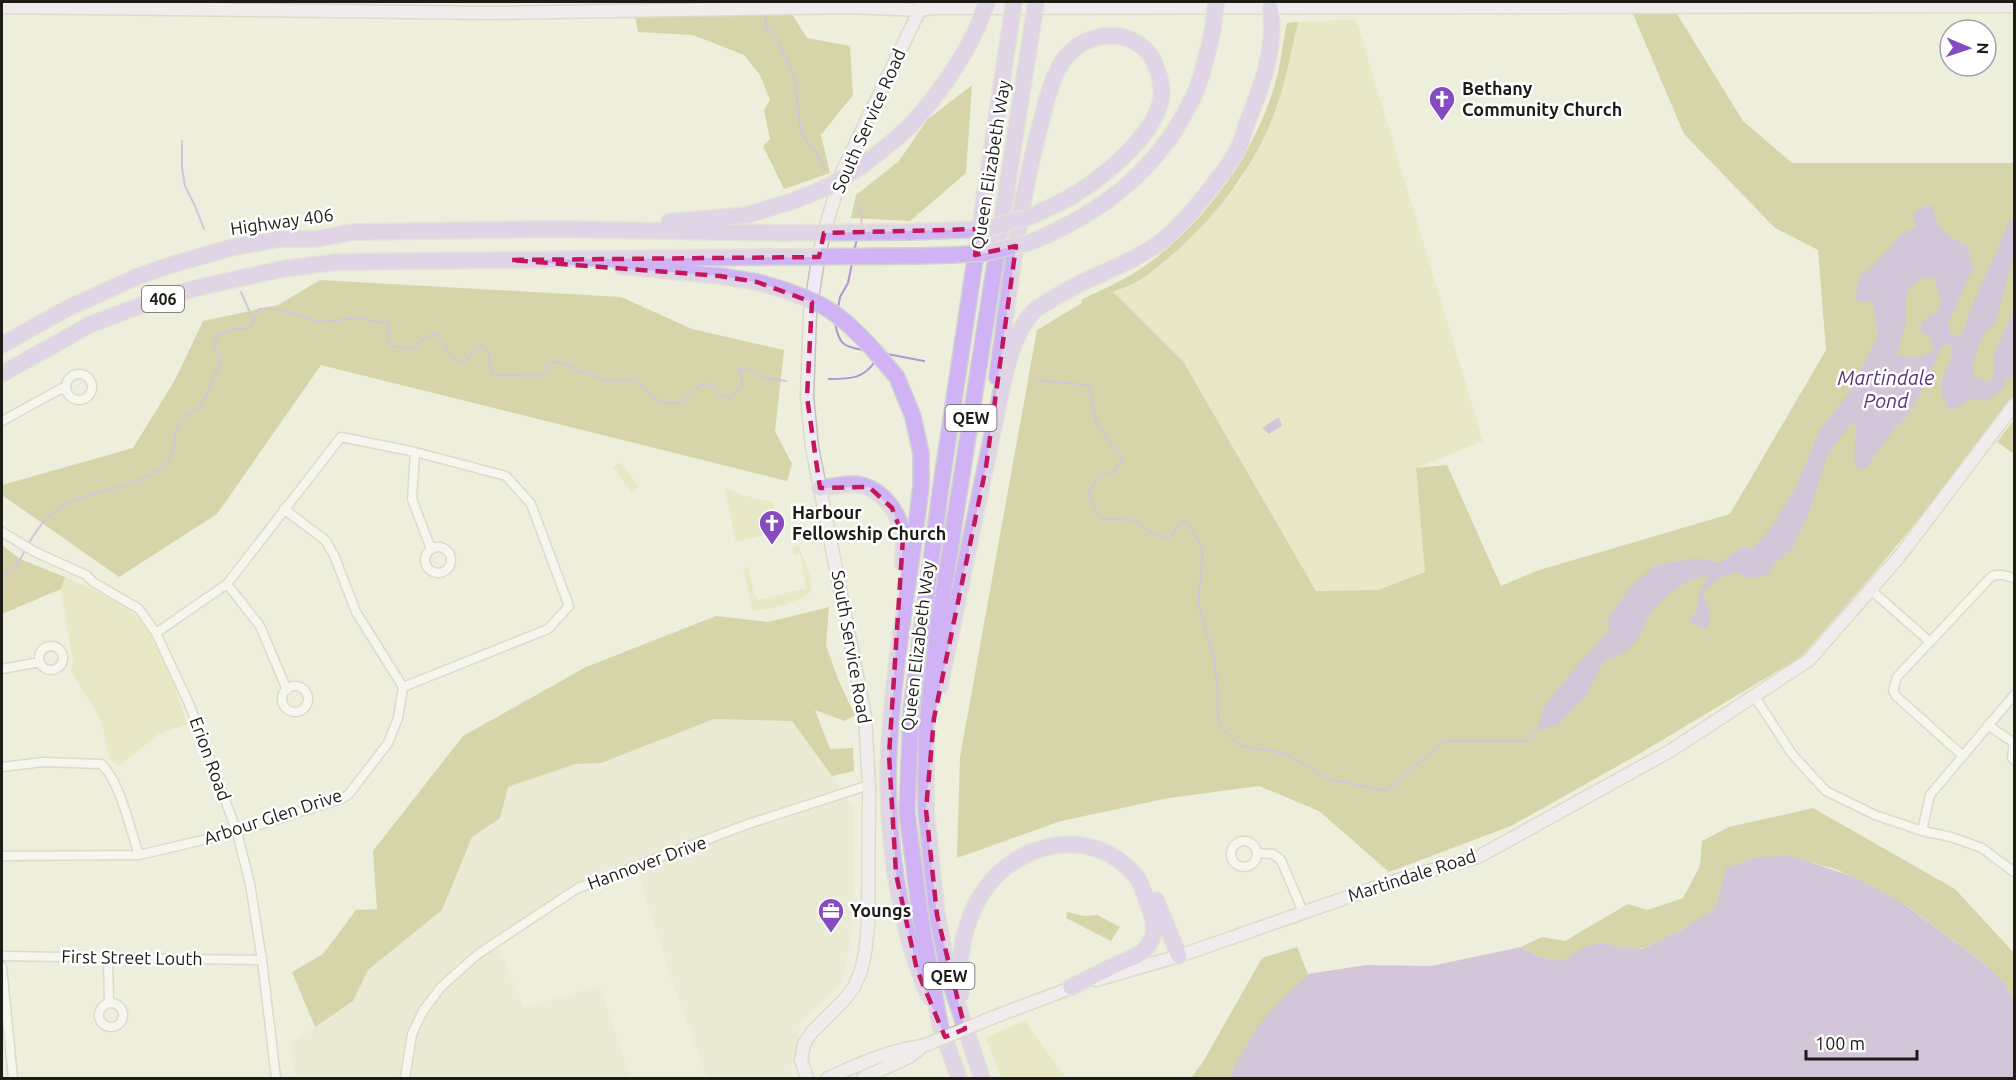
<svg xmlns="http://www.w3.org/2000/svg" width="2016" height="1080" font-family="Ubuntu,sans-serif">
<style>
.built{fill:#e5e5cc}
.green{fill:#e0e0aa}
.forest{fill:#b6b56a}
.water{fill:#b195d5;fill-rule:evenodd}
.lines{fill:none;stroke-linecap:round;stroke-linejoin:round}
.stream{stroke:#b195d5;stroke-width:2}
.street-casing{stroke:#c3c4b3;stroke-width:11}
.secondary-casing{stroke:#c3c4b3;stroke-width:15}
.highway-casing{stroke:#d2d2d1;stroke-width:18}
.street{stroke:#fff;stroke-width:8}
.secondary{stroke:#f1e8fc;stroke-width:12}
.highway{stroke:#cfb3f4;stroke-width:15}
.secondary-bridge-casing{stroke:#c3c4b3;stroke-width:15;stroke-linecap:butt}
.highway-bridge-casing{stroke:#d2d2d1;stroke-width:18;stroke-linecap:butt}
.secondary-bridge{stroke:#f1e8fc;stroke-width:12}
.highway-bridge{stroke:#cfb3f4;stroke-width:15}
.marked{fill:none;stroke:#c2185b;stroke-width:4.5;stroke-dasharray:12 8;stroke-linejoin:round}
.labels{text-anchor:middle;stroke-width:5;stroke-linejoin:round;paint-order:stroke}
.shield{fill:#fff;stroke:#61615d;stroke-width:1.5}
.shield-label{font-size:16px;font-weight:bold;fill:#1d1d17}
.poi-label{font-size:18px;font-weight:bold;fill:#1d1d17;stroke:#fff;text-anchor:start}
.street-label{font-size:18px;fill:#1d1d17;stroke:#fff}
.water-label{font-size:20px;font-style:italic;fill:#58327e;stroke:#fff}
</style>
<rect width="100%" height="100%" fill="#eed"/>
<path class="built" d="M714,719L792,721L832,776L853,808V926L843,983L801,1022L790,1078H707L672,981L634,861L607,868L494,936L524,1007L600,986L631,1078H295L290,1043L353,1001L368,970L442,910L472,837L500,818L508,787L575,764L601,763Z"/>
<path class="green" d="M1356,19L1483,441L1416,468L1425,572L1378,590L1316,591L1183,361L1113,292L1148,275L1202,226L1241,180L1270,124L1298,22Z
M620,462L639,487L632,492L613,467Z
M724,487L742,495L772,502L775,508L764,510L765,517L760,519L764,535L736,542Z
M799,546C803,561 814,577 811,592C795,603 772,610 753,611L743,568L749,567L754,596H756L758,600L806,588L800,554L794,555L793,547Z
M65,577C83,586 113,598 128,610C162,636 174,685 187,724L159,734L119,766L110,759L101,721L71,671L73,663L61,589Z
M1025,1021L1066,1078H1001L986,1037Z"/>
<path class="forest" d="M790,11L807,38L850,46L853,95L821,135L830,173L784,189L763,146L770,139L764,110L770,100L760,75L744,55L693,35L638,32L635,15Z
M1633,14H1677L1743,121L1792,163H2012L2014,160V395L1951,479L1876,571L1801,657L1639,754L1511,826L1389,872L1319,811L1259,786L1169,798L1061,821L957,858L960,757L1037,330L1082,303L1081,300C1101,290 1123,281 1142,268C1201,227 1249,162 1272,94C1280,72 1282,46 1287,23L1298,22C1290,56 1284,92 1270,124C1245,183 1200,235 1150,273C1139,282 1125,287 1113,292L1183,361L1316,591L1378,590L1425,572L1416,468L1447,465L1501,586L1536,571L1730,514L1826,350L1818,250L1775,228L1684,134Z
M972,85L966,173L910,221L851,218L856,195L899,161L927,120Z
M320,280L621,297L692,329L784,350L775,431L792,464L787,481L321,365L217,514L119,577L2,495V485L133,448L175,380L203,321L278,305Z
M2014,420V454L1997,442Z
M2,545L20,559L65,577L61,589L2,614Z
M829,607L826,645L838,679L855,715L845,721L815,710L830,749L853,748L854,771L832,776L792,721L714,719L601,763L575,764L508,787L500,818L472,837L442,910L368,970L353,1001L315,1027L292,972L323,954L356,910L377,909L373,851L463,736L586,667L716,616L768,622Z
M1813,808L1955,889L2014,953V1000L2003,981L1985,964L1907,906L1859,880L1838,870L1813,863L1727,868C1723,881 1722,899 1714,909C1707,917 1649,948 1639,949C1627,950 1617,947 1606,943L1563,961L1540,957L1521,947L1542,937L1565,941L1628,904L1647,910L1683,898L1700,866L1702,841L1729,827Z
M1067,912L1084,916L1097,915L1120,927L1111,941L1066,918Z
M1297,947L1308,974C1276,1004 1247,1039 1229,1078H1191L1203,1062L1262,958Z"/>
<path class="water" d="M1932,204C1939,232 1941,233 1967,245L1973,267L1948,324L1950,333L1958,337C1966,330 1966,321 1970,311C1982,280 1998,251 2010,219L2014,217V258L2009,269L2005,289L1995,323L1985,333L1978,347L1972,366L1975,379L1979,378L1988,382L1994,375V354L2014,309V376L2006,379L2003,388L1987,401L1973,398L1961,406L1949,409C1945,402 1940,393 1941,385C1942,371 1953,364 1952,347L1946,343L1939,351L1923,389L1907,416L1893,430L1866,468L1858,469L1854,462L1856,425L1851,423L1826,458L1810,510L1792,549L1774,564L1767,576L1747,578L1737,572C1722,575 1713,582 1703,594C1707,606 1714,617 1706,629L1689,623L1696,611L1700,591L1709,576C1683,578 1659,599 1646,621C1643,626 1641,633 1638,638C1631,650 1616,658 1604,661L1586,696L1557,725L1536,731L1544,706L1581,661L1609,631L1608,618L1629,589L1654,566L1696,558L1721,563L1739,548H1753L1770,529L1795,489L1820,430L1849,393L1878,335L1873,302L1855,300L1860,275L1868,271L1902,234L1916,226L1913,212ZM1922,277L1934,278L1941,302L1937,313L1922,321L1920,331L1930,337L1934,347L1932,352L1917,358L1897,355L1906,321V298L1908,290Z
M1279,417L1282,426L1269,434L1262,428Z
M1789,855L1854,877L1901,902L1985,964L2003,981L2014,1000V1078H1229L1238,1060L1258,1026L1281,1000L1308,974L1366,965L1431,966L1521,947L1540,957L1562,961L1586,946L1606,943L1622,948L1642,949L1681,930L1713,910L1718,901L1726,868L1754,858Z"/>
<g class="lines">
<path class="stream" d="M764,13L767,28L777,39L795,77L800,126L804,138L817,153L825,169
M182,141V168L185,186L195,206L204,229
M858,205L862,214L861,225
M854,251L857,239
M241,292L253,319
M838,309L840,297L848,283L852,263
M835,323C839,344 843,347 864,350
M887,354L924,361
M829,379C851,379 864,379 876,360
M1036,380L1089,385L1097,425L1122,457L1115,472L1098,475L1088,494L1100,519L1133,520L1150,532L1170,538L1184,518L1203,549L1198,604L1213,653L1217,684L1219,725L1240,746L1285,753L1329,779L1386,791L1445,741H1528L1536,731
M28,545C34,534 40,524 50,515C79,488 130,494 163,466C178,453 171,442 177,428C182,416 192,414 200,406C209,395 216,372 221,359L214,348L217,336L234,329H248C253,324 255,315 259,309L271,308L302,316L319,322L358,318L389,324L388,341L390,345C425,357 413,336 436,334L447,348L450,357L460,362L466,361L477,347H482L488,352L492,372L497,375L541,376L551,362L563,363L581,372L588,373L608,381L633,379L643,385L650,394L662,403H681L702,384H712L719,394L728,398L741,388L742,378L738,369L747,368L766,378L786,381
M6,576L20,560L25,550
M2,581V580"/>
<g class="street-casing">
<path id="street" d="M66 387a13 13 0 1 1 26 0a13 13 0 1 1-26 0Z
M2,421L66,386
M415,452L412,499L431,549
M2,532L35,552L86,575L93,582L139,609L156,633L190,706L237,832L250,884L262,960L276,1078
M425 560a13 13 0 1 1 26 0a13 13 0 1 1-26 0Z
M227,584L260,626L287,690
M1871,590L1929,641
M156,633L227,584L341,437L415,452L506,476L531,504L569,606L548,629L403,687
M39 658a12 12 0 1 1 24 0a12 12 0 1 1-24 0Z
M2,669L40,662
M282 699a13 13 0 1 1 26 0a13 13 0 1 1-26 0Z
M1755,697L1792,754L1826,791L1875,815L1922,831L1951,837L1982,848L2014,872
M1988,725L2014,743
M2014,743L2012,758L2014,760
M1962,755L1896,696L1893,690L1897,677L1990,578C1997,572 2006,576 2014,578
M2,767L43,762L101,764C119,778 131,832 139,855
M1922,831L1930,795L2014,695
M1231 854a13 13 0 1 1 26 0a13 13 0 1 1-26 0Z
M1257,853L1273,854L1281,860L1303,912
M2,856L139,855L237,832L341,799L349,794L388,743L398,718L403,687L356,612L334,555L325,540L284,509
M2,956L262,960
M108,958L109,1003
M2,967L13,1078
M99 1015a12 12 0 1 1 24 0a12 12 0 1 1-24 0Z
M405,1078L412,1034L423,1011L441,987L478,954L578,888L748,824L869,785"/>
</g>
<g class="secondary-casing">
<path id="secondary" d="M2,7L490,13L850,7L920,10L933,8L2014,6
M1096,980L1179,956L1391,882L1478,857L1670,751L1809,660L1899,557L2014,405
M999,1015L1079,985
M807,1078L801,1060L804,1044L812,1032L844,1000L854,987L861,971L865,953L868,926L869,785L865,716L812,447L807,397L810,312L817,266L824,232L843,170L922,5
M828,1078C858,1065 889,1050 923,1046
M863,1078L909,1057L922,1047"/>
</g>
<g class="highway-casing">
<path id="highway" d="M911,125C939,93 959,66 977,28
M669,222L747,215L796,200
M908,232L960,230
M1031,242C1106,211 1162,167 1196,91C1204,71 1208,50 1213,29
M918,256L953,255
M621,266L720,276L757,282
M2,345L68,308L139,276L171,265L230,248L279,239H315L353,232L553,229L785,233
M2,374L91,324L145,304L196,288L282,269L337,262L769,257
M897,377L913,417L921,453V486C911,575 893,663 889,752C885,831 898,925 929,997
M997,377C1009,294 1018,208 1040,126C1046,103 1051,77 1065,58C1078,42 1098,34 1117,36C1134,38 1149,49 1155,64C1160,76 1163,87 1161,100C1153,136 1107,174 1077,193C1064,202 1047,208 1032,216
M820,488C831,487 843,484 854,484C880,486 899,511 903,535C904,545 903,555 903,564
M940,686L997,411C1004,379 1011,333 1035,310C1040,306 1046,303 1051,300C1086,276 1130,266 1163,240C1184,224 1222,176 1236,153C1241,144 1244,132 1247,123C1261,88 1277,46 1270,8
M1156,900L1179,956
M961,994C957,959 964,918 985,889C1020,840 1093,826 1135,875C1142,883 1144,894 1148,904C1154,918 1158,934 1147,947C1140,956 1131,958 1120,963C1104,970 1088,979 1071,987
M959,1078L940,1025L921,920L907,813L911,711L941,486L1010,28
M982,1078L950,982L937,915L926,810V731L938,627L1032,28"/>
</g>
<use href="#street" class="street"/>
<use href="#secondary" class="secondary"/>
<use href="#highway" class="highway"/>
<g class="secondary-bridge-casing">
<path id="secondary-bridge" d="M923,1046L999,1015"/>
</g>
<g class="highway-bridge-casing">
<path id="highway-bridge" d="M977,28L987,2
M1010,28L1014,2
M1032,28L1036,2
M1213,29L1216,2
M796,200C807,195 820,191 831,185C861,169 887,147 911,125
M960,230L987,229L1032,216
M785,233L908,232
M953,255L986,253L1031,242
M769,257L918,256
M757,282C782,289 809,297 831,311C857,329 877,354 897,377"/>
</g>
<use href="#secondary-bridge" class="secondary-bridge"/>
<use href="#highway-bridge" class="highway-bridge"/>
</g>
<path d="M0 0H2016V1080H0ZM979,229L975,255L1016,246L986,467L934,718L926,810L937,915L965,1029L945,1037L917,970L896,874L889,755L903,537L892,508L869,487L820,488L807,397L812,302L757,282L720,276L510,260L819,257L824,233Z" fill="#eed" fill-opacity=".55" fill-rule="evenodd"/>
<path class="marked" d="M979,229L975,255L1016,246L986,467L934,718L926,810L937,915L965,1029L945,1037L917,970L896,874L889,755L903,537L892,508L869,487L820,488L807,397L812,302L757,282L720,276L510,260L819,257L824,233Z"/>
<defs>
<g id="church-pin" transform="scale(1.35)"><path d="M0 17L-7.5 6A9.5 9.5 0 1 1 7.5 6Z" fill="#864bc1" stroke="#fff"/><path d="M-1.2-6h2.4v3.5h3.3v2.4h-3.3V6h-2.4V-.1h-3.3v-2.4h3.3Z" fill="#fff"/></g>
<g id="office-pin" transform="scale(1.35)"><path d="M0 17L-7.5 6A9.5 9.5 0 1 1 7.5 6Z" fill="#864bc1" stroke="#fff"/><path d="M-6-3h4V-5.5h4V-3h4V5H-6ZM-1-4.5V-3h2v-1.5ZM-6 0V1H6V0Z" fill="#fff"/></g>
</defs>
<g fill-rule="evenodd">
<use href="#church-pin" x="1442" y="99"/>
<use href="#church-pin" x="772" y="523"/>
<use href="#office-pin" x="831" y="911"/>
</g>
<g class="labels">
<g class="shield">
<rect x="142" y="286" width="42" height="26" rx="4.5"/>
<rect x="945.5" y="405" width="51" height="26" rx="4.5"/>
<rect x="923.5" y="963" width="51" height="26" rx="4.5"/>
</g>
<g class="shield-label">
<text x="163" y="305">406</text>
<text x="971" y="424">QEW</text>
<text x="949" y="982">QEW</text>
</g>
<g class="poi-label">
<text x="1462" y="95">Bethany<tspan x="1462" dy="21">Community Church</tspan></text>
<text x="792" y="519">Harbour<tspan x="792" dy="21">Fellowship Church</tspan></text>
<text x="850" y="917">Youngs</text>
</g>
<g class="street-label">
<text transform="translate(869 121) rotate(-66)" y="6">South Service Road</text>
<text transform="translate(991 165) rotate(-81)" y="6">Queen Elizabeth Way</text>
<text transform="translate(282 222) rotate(-8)" y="6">Highway 406</text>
<text transform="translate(918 646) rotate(-83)" y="6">Queen Elizabeth Way</text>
<text transform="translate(851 647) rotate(80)" y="6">South Service Road</text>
<text transform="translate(210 759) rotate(70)" y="6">Erion Road</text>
<text transform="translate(273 817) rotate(-18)" y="6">Arbour Glen Drive</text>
<text transform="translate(647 863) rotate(-20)" y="6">Hannover Drive</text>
<text transform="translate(1412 876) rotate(-18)" y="6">Martindale Road</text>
<text transform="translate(132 958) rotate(1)" y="6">First Street Louth</text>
</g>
<g class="water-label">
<text x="1886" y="385">Martindale<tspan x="1886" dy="23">Pond</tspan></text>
</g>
</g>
<rect width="2016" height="1080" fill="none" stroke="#1d1d17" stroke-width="6"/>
<g transform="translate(1968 48) rotate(92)"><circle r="28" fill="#ffffff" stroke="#a5a5a2" stroke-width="1.5"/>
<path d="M0-4.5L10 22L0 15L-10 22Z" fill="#864bc1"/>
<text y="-9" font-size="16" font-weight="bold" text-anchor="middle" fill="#1d1d17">N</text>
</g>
<path d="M1806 1050v9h111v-9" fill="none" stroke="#1d1d17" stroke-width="3"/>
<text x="1815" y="1050" font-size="18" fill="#1d1d17" stroke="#ffffff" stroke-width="4.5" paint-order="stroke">100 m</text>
</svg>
